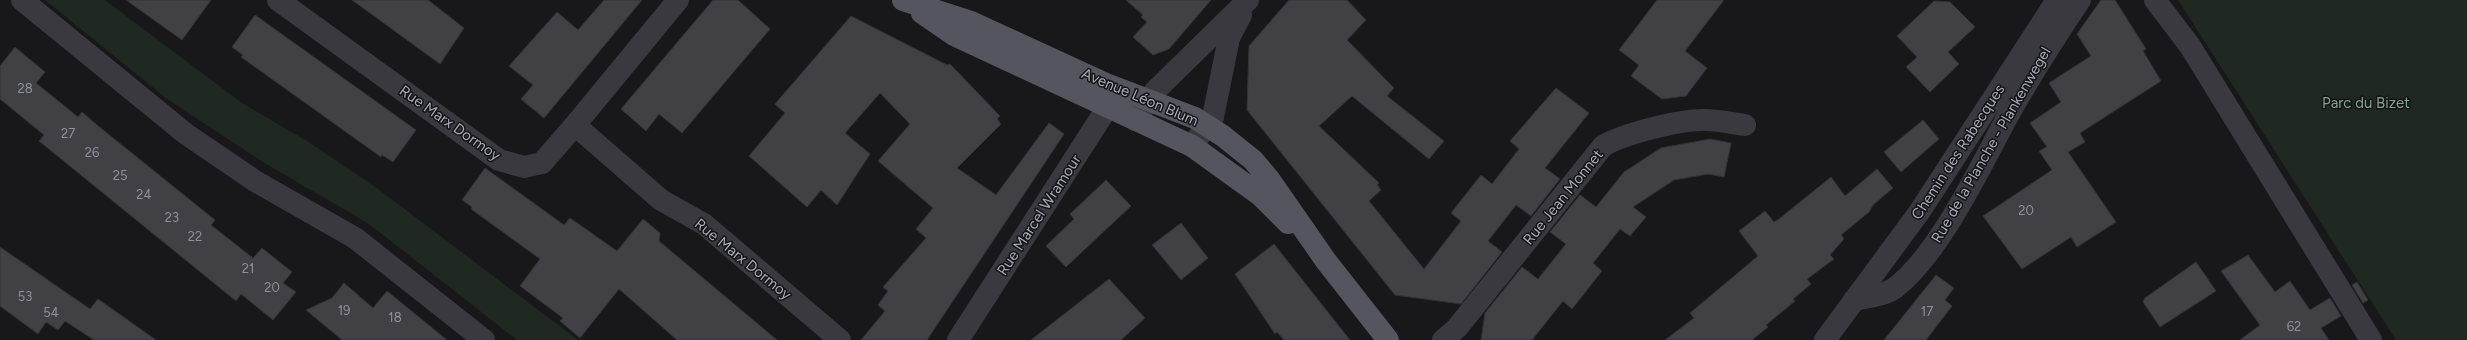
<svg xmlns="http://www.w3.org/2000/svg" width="2467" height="340" font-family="Figtree,sans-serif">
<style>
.green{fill:#1f2922}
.building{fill:#404045;stroke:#333236}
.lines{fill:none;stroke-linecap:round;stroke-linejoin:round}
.street{stroke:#39393f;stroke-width:22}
.primary{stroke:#55555f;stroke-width:22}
.labels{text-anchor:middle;stroke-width:3;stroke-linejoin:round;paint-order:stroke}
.number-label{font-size:13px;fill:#90919e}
.street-label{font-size:15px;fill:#aaacbb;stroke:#131315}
.park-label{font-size:15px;fill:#80a689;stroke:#131315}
</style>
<rect width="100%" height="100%" fill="#18181a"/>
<path class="green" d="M45,0H105L242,103L307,141L378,189L578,340H517L369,224L263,162L167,99Z
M2178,0H2467V340H2396Z"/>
<path class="building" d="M126,0H211L182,40Z
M352,0H428L464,28L440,64Z
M604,0H642L544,118L521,99L533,85L509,66L557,12L578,30Z
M713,0H738L770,29L682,133L659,114L646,131L621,109Z
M1126,0H1211L1169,49L1153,55L1133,37L1147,22L1141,17L1143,15Z
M1289,0H1347L1366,20L1347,40L1394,88L1387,96L1444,141L1429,159L1352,96L1319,126L1379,183L1377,185L1381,190L1369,201L1424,269L1461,221L1451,213L1481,175L1492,184L1519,149L1510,141L1556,88L1589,113L1545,168L1560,179L1531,216L1516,205L1488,241L1502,252L1461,304L1395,295L1247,110L1249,46Z
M1657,0H1724L1685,51L1707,68L1686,96L1662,99L1631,76L1639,65L1619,50Z
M2101,0H2115L2146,49L2143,51L2161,81L2080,133L2085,142L2068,152L2116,222L2077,247L2071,237L2022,269L1983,216L2052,170L2039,151L2047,147L2030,123L2061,102L2049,83L2091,56L2077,34Z
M1934,1L1950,2L1975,27L1948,52L1959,64L1930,92L1906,67L1917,57L1897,36Z
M255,15L416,130L393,162L382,155L381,157L241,57L243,55L232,47Z
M851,16L947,65L950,64L1000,116L997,119L1001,124L957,168L996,195L1049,123L1064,134L927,340H861L885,311L878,305L888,291L883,287L926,238L916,229L933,208L878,161L910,124L880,93L845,133L870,154L837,205L821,190L807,207L749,156L785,113L775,104Z
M15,47L45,72L36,83L78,117L82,112L97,125L215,220L211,225L253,258L262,248L292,272L283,283L296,292L273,320L241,294L236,301L39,141L44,135L0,99V66Z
M1923,120L1939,139L1901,172L1884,152Z
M1710,139L1731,143L1724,177L1708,174L1674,180L1633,207L1646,217L1630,236L1620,229L1593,263L1602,271L1572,309L1563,301L1532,340H1481L1485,313L1522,267L1538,279L1566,244L1550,232L1580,195L1596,207L1624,172L1661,148Z
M485,168L564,225L570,218L617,251L643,219L660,233L659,241L777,340H677L619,289L580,338L560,321L563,318L520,286L540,259L471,209L472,207L462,200Z
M1877,169L1893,188L1873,205L1869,212L1841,235L1844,239L1830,255L1834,259L1807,279L1811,284L1793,299L1795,301L1766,325L1768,327L1752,340H1665L1694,318L1690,313L1758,256L1739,231L1765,211L1774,222L1779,219L1831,177L1845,196Z
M1106,180L1131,206L1066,267L1046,246L1074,219L1070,214Z
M1181,223L1208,258L1181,280L1152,245Z
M1274,244L1308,287L1350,340H1284L1277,332L1275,334L1235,274Z
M0,247L90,309L98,299L156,340H94L65,321L58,330L46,322L38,334L0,306Z
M2248,255L2275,292L2290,281L2310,310L2330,298L2341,316L2321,328L2329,340H2240L2260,325L2221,271Z
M2196,262L2216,291L2160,327L2143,302L2145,298Z
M1936,275L1954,288L1945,300L1952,306L1926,340H1884Z
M1109,279L1145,318L1121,340H1031Z
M2357,282L2368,300L2363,303L2352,285Z
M344,283L373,308L387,291L447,340H342L306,310L332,298Z"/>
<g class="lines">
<path class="street" d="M22,0L186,134L255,181L355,238L484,340
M278,0L499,160L524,167L542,163L575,125L661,200L704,224L840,340
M2155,0L2190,46L2371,340
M1135,120L1155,91L1248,0
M575,125L678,0
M1192,146L1213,117L1229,38L1241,15
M1854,300C1868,297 1883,296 1895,288C1941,252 1981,165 2009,114C2031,75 2055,37 2080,0
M958,340L1118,91
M1443,340L1457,328L1603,146C1623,134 1681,119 1705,120C1718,120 1732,123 1745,125
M1825,340L1920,211L2057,0"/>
<path class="primary" d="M903,0L971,22L1106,84L1195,118L1223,136L1253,160L1269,179L1326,261L1388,340
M922,13L954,35L1192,146L1260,195L1288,223"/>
</g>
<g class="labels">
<g class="number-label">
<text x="25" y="93">28</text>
<text x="68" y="138">27</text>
<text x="92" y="157">26</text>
<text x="120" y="180">25</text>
<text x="144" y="199">24</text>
<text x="2026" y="215">20</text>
<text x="172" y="222">23</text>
<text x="195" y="241">22</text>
<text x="248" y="273">21</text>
<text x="272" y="292">20</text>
<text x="25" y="301">53</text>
<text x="344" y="315">19</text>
<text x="1927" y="316">17</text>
<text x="51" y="317">54</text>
<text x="395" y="322">18</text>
<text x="2294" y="331">62</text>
</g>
<g class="street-label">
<text transform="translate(1140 97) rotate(23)" y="5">Avenue Léon Blum</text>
<text transform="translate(450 123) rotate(35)" y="5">Rue Marx Dormoy</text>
<text transform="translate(1991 145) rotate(-60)" y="5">Rue de la Planche - Plankenwegel</text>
<text transform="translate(1958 152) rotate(-57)" y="5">Chemin des Rabecques</text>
<text transform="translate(1563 197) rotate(-51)" y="5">Rue Jean Monnet</text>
<text transform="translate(1039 215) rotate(-57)" y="5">Rue Marcel Wramour</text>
<text transform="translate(743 259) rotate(39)" y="5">Rue Marx Dormoy</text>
</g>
<g class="park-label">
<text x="2366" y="108">Parc du Bizet</text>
</g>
</g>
</svg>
